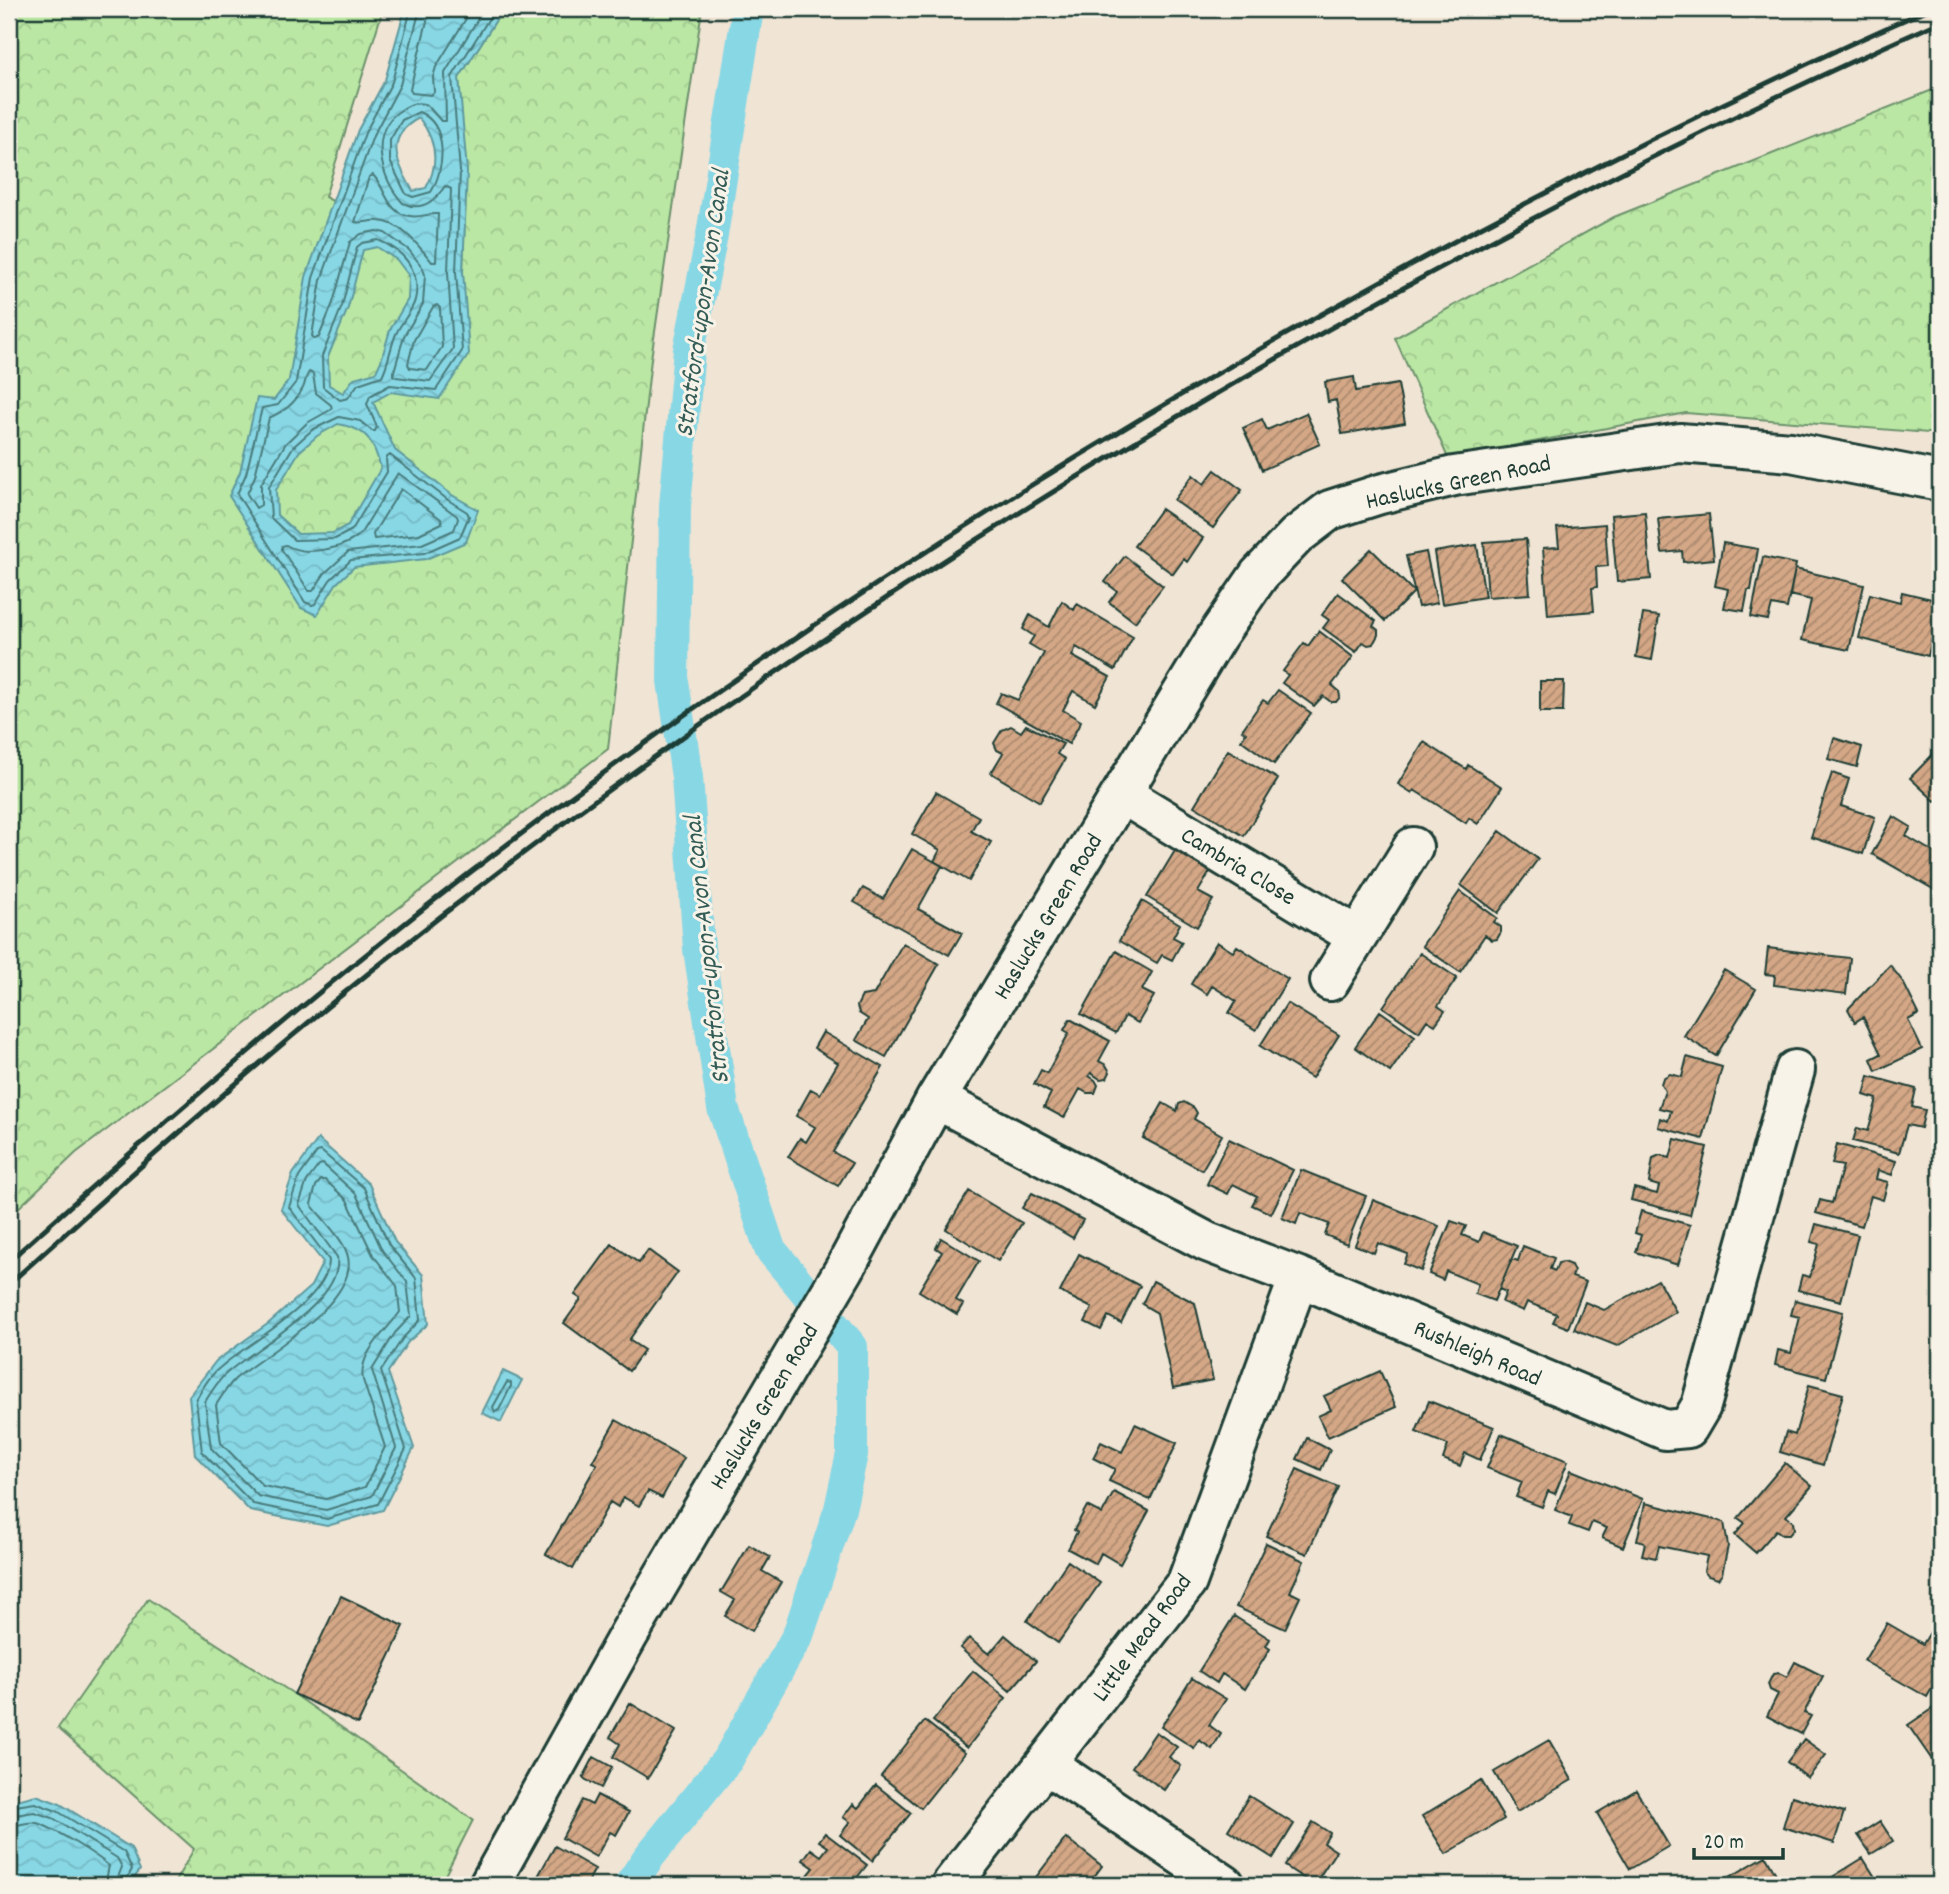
<svg xmlns="http://www.w3.org/2000/svg" width="1949" height="1894" font-family="Dekko,sans-serif">
<style>
.forest{fill:url(#forest-crowns);stroke:#6c926c;stroke-width:2}
.water{fill:url(#water-waves);stroke:#5e999e;stroke-width:2;fill-rule:evenodd}
.lines{fill:none;stroke-linecap:round;stroke-linejoin:round}
.shore{stroke:#497b7b;stroke-width:2}
.canal{stroke:#88d7e5;stroke-width:32}
.building{fill:url(#building-hatch);stroke:#1f3d34;stroke-width:2}
.minor-casing{stroke:#1f3d34;stroke-width:44}
.minor{stroke:#f7f3e8;stroke-width:38}
.rail{stroke:#1f3d34;stroke-width:5}
.labels{text-anchor:middle;stroke-width:6;stroke-linejoin:round;paint-order:stroke}
.street-label{font-size:24px;fill:#1f3d34;stroke:#f7f3e8}
.water-label{font-size:26px;font-style:italic;fill:#345c57;stroke:#f7f3e8}
</style>
<defs>
<pattern id="forest-crowns" width="20" height="18" patternUnits="userSpaceOnUse" patternTransform="scale(1.75)"><rect width="20" height="18" fill="#bae7a4"/><path d="M2 6a3 3 0 1 1 6 0M12 15a3 3 0 1 1 6 0" fill="none" stroke="#9fc78e"/></pattern>
<pattern id="water-waves" width="16" height="10" patternUnits="userSpaceOnUse" patternTransform="scale(1.75)"><rect width="16" height="10" fill="#88d7e5"/><path d="M0 5q4-4 8 0t8 0" fill="none" stroke="#75b9c5"/></pattern>
<pattern id="building-hatch" width="6" height="6" patternUnits="userSpaceOnUse" patternTransform="scale(1.75)"><rect width="6" height="6" fill="#d4a786"/><path d="M-1 1l2-2M0 6l6-6M5 7l2-2" fill="none" stroke="#ab896e"/></pattern>
</defs>
<rect width="100%" height="100%" fill="#f0e4d4"/>
<filter id="ink" filterUnits="userSpaceOnUse"><feTurbulence type="fractalNoise" baseFrequency=".0143" numOctaves="2"/><feDisplacementMap in="SourceGraphic" scale="14" xChannelSelector="R" yChannelSelector="G"/><feConvolveMatrix kernelMatrix="1 2 1 2 8 2 1 2 1" color-interpolation-filters="sRGB"/></filter>
<g filter="url(#ink)">
<path class="forest" d="M9,9H383L325,197L463,271L466,187L459,78L503,9H702L651,359L608,749L76,1153L9,1217Z
M1940,87V434L1686,413L1448,458L1395,338L1614,217Z
M148,1599L294,1694L473,1820L440,1885H173L194,1849L58,1728Z"/>
<path class="water" d="M405,9H503L459,78L467,171L463,271L469,354L439,399L391,392L373,402L395,450L452,495L478,510L466,542L426,559L354,567L336,584L317,615L301,608L229,496L240,472L257,398L274,400L289,380L306,277L358,130L385,80ZM419,118C436,140 440,163 426,188L413,191C397,163 383,137 419,118ZM377,247L397,260L409,276L408,299L390,330L381,361L376,372L354,378L343,393L329,385L328,357L348,308L363,250ZM338,424C369,430 372,440 381,468L348,525L333,533L298,534L277,515L276,490L299,452L317,436Z
M318,1139L369,1184L395,1242L423,1275L428,1324L408,1342L388,1372L414,1448L383,1510L327,1526L250,1511L195,1455L189,1396L216,1361L269,1323L311,1286L323,1262L281,1209L293,1174Z
M503,1371L522,1380L501,1422L482,1413Z
M36,1795L60,1804L131,1848L140,1870L129,1885H9V1802Z"/>
<g class="lines">
<path class="shore" d="M411,9L392,82L365,133L313,278L296,382L278,405L262,408L246,474L237,494L305,602L312,605L315,604L330,580L351,560L424,553L460,537L469,516L467,512L448,500L390,455L386,458L387,472L352,530L335,539L294,540L271,518L269,487L293,447L312,430L339,417L360,421L372,431H375L377,427L367,404L370,396L390,385L436,390L462,351L456,272L460,171L452,77L495,9
M420,9L400,85L373,136L321,280L312,336L315,339L319,337L333,303L350,242L361,234L376,231L385,233L409,250L423,268L425,275L423,304L404,336L393,375L396,377L430,381L453,349L448,272L451,189L445,186C435,201 421,212 403,203C380,179 368,130 401,110C410,104 417,101 427,105L441,121H446L445,73L484,9
M430,9L410,89L412,93L431,95L434,92L433,77L436,67L472,9
M419,112C449,125 445,169 431,192L413,197L406,194L390,161V140L402,120Z
M373,175C386,188 387,214 410,216C420,218 429,213 438,214L436,262H432C419,246 400,221 378,221C370,220 362,224 355,222L369,177Z
M378,240C403,250 422,271 415,300C412,312 401,322 396,334C390,348 389,362 382,376L358,384L348,398L340,400L323,387L322,356L342,306L357,247L362,243Z
M437,305L440,308L442,347L427,370L410,368L408,364L414,340L433,307Z
M309,372L313,374L316,393L331,405L332,409L307,423L286,443L261,484V505L256,508L247,494L255,476L269,418C284,411 294,405 303,388C306,382 305,377 309,372Z
M398,473L457,516L458,519L454,530L422,544L348,552L325,573L313,591H309L282,550V546L286,545C305,557 346,549 361,533Z
M401,489L441,519L442,523L419,534L374,539L373,534Z
M321,1151L364,1188L389,1245L416,1278L420,1320L403,1338L381,1371L406,1449L378,1504L327,1519L253,1504L202,1452L196,1400C202,1388 212,1373 223,1365C250,1342 329,1299 329,1260L289,1207L299,1177L317,1152Z
M323,1164L356,1194L382,1250L407,1282L411,1316L395,1333L372,1370L396,1448L372,1496L326,1510L258,1496L211,1448L205,1402C211,1392 219,1379 228,1372C256,1347 344,1301 337,1257L299,1205L307,1181L319,1165Z
M321,1180H325L347,1200L373,1255L397,1286L400,1312C386,1332 358,1353 363,1380L385,1447L365,1487L326,1499L263,1486L221,1443L216,1405C221,1397 228,1386 235,1379C264,1354 358,1303 348,1257C345,1240 321,1218 311,1204L316,1186Z
M507,1382L511,1383V1386L499,1410L495,1412L493,1407Z
M9,1807L35,1803L57,1811L124,1852L132,1869L124,1885
M9,1816L34,1812L53,1818L117,1858L122,1867L115,1885
M9,1826C18,1826 28,1821 37,1823C52,1827 98,1856 109,1866L105,1885"/>
<path class="canal" d="M630,1885L648,1858L728,1759L798,1635L840,1509L852,1454V1347L770,1249L723,1108L699,949L687,777L673,681L675,506L689,350L712,235L748,9"/>
</g>
<path class="building" d="M1354,377L1356,391L1398,384L1405,423L1342,434L1336,400L1328,402L1325,382Z
M1306,413L1320,444L1262,470L1243,428L1262,419L1267,430Z
M1215,470L1242,490L1213,528L1174,500L1193,475L1204,484Z
M1161,509L1203,538L1187,562L1184,559L1173,574L1134,546Z
M1645,512L1651,579L1617,582L1611,515Z
M1709,514L1714,559L1683,562L1682,551L1662,553L1658,519Z
M1605,524L1608,566L1596,567L1597,587L1592,588L1594,611L1548,615L1543,548L1559,547L1557,528Z
M1526,539L1530,594L1488,597L1484,542Z
M1723,543L1758,549L1751,590H1748L1744,611L1724,608L1728,589L1715,586Z
M1477,545L1485,597L1442,604L1434,552Z
M1371,549L1414,592L1385,621L1342,578Z
M1426,552L1437,603L1418,607L1406,556Z
M1125,556L1163,586L1135,622L1109,602L1117,591L1105,582Z
M1763,557L1796,564L1787,608L1772,605L1768,620L1751,617Z
M1795,569L1864,585L1849,650L1802,640L1811,600L1790,595Z
M1902,592L1940,601L1928,656L1859,638L1870,594L1900,602Z
M1338,593L1376,621L1373,626L1378,630V635L1373,644L1368,645L1363,642L1356,652L1323,628L1329,620L1322,615Z
M1062,601L1074,610L1077,604L1133,637L1115,670L1076,647L1072,656L1110,677L1095,704L1073,691L1063,710L1081,721L1069,744L996,703L1001,693L1018,700L1044,653L1029,644L1034,636L1023,629L1030,615L1049,627Z
M1643,614L1659,616L1652,660L1636,657Z
M1319,631L1353,657L1332,685L1339,691L1340,697L1336,702H1331L1323,696L1314,706L1282,683L1288,675L1283,671L1304,643L1308,646Z
M1540,681H1564L1563,712H1540Z
M1278,690L1311,713L1274,764L1241,740L1246,733L1242,730L1263,700L1268,703Z
M1026,725L1063,744L1057,754L1065,759L1040,802L991,773L1003,753L997,750L994,743L1002,730L1011,726L1021,732Z
M1834,738L1862,747L1857,767L1828,759Z
M1424,742L1466,769L1468,765L1502,787L1478,824L1469,818L1466,823L1414,790L1412,793L1398,784Z
M1940,747V796L1935,801L1910,778Z
M1228,750L1278,779L1244,836L1194,806Z
M1832,773L1849,779L1841,806L1875,817L1863,854L1811,837Z
M936,792L979,817L971,831L991,842L969,881L934,861L940,850L912,834Z
M1893,816L1911,827L1906,836L1940,856V880L1935,890L1872,854Z
M1500,831L1538,859L1498,913L1461,885Z
M912,849L942,866L918,909L962,933L949,955L854,902L863,888L883,899Z
M1176,849L1211,870L1198,892L1213,900L1197,927L1147,897Z
M1460,891L1497,918L1494,922L1501,927V932L1497,939L1492,940L1485,935L1460,972L1422,946Z
M1142,901L1180,924L1173,937L1182,942L1172,960L1162,955L1157,963L1119,941Z
M1217,942L1233,952L1237,946L1288,979L1256,1030L1229,1013L1236,1001L1212,986L1207,994L1191,984Z
M903,943L939,964L886,1057L856,1040L868,1019L859,1013L857,1006L862,996L874,994Z
M1768,948L1850,958L1846,994L1774,985L1775,975L1765,974Z
M1116,951L1152,972L1142,990L1154,996L1138,1023L1125,1016L1116,1033L1081,1014Z
M1420,953L1457,978L1438,1006L1445,1011L1435,1025L1427,1020L1419,1032L1383,1007Z
M1890,965L1903,982L1919,1014L1908,1020L1922,1049L1876,1071L1871,1059L1881,1054L1863,1017L1855,1022L1848,1009Z
M1724,970L1756,989L1716,1056L1684,1036Z
M1287,1003L1339,1035L1312,1078L1260,1046Z
M1380,1011L1415,1036L1390,1072L1355,1047Z
M1070,1019L1110,1041L1099,1061L1106,1065L1110,1072L1107,1078L1100,1079L1091,1073L1089,1076L1095,1080L1098,1085L1095,1093H1087L1080,1089L1064,1118L1044,1107L1051,1093L1034,1084L1041,1070L1047,1073L1069,1033L1064,1030Z
M823,1032L883,1067L833,1152L852,1163L838,1186L788,1157L800,1138L806,1142L815,1127L796,1116L811,1089L820,1094L838,1063L814,1048Z
M1687,1057L1722,1067L1703,1139L1658,1127L1660,1118L1668,1121L1671,1111L1659,1108L1665,1091L1661,1084L1663,1078L1670,1074L1682,1077Z
M1869,1076L1916,1089L1912,1107L1925,1110L1921,1128L1907,1125L1899,1153L1853,1141L1857,1128L1868,1131L1877,1099L1864,1095Z
M1184,1102L1194,1108L1197,1113L1194,1119L1222,1135L1202,1170L1143,1138L1163,1103L1177,1111L1179,1104Z
M1229,1139L1293,1170L1271,1214L1252,1205L1257,1196L1233,1184L1228,1194L1207,1184Z
M1675,1139L1707,1147L1690,1215L1631,1200L1634,1188L1657,1194L1659,1186L1649,1183L1653,1158L1660,1155L1670,1158Z
M1837,1144L1896,1161L1892,1175L1878,1170L1876,1179L1888,1182L1883,1200L1871,1196L1862,1226L1816,1213L1820,1200L1832,1203L1843,1166L1832,1164Z
M1301,1170L1366,1196L1347,1244L1325,1235L1329,1224L1300,1213L1296,1224L1282,1218Z
M969,1191L1022,1223L998,1261L946,1229Z
M1032,1193L1083,1220L1073,1238L1022,1208Z
M1373,1200L1439,1226L1421,1271L1404,1264L1408,1254L1378,1243L1374,1253L1355,1245Z
M1641,1211L1690,1225L1678,1265L1636,1252L1641,1235L1635,1233Z
M1451,1221L1466,1226L1462,1235L1479,1242L1483,1232L1517,1246L1494,1301L1475,1294L1478,1284L1446,1271L1443,1280L1429,1274Z
M1816,1224L1858,1235L1841,1301L1798,1290L1802,1275L1810,1277L1819,1244L1811,1242Z
M941,1238L979,1261L956,1300L963,1304L957,1314L919,1291L942,1252L936,1248Z
M612,1244L639,1263L648,1250L678,1272L629,1340L644,1350L629,1371L564,1323L581,1299L575,1295Z
M1523,1246L1554,1258L1550,1269L1555,1271L1558,1263L1563,1262L1571,1265L1574,1272L1572,1277L1586,1282L1568,1328L1553,1322L1557,1314L1527,1302L1523,1311L1502,1302L1506,1292L1499,1289L1512,1259L1518,1261Z
M1079,1254L1140,1286L1121,1323L1108,1316L1101,1330L1085,1322L1092,1308L1060,1292Z
M1658,1280L1676,1312L1617,1346L1574,1329L1585,1302L1604,1310Z
M1153,1281L1195,1303L1213,1380L1173,1388L1157,1313L1142,1304Z
M1795,1300L1843,1312L1826,1378L1775,1365L1778,1350L1791,1353L1800,1317L1791,1315Z
M1380,1371L1396,1407L1328,1437L1318,1416L1331,1410L1324,1396Z
M1809,1385L1843,1394L1823,1465L1780,1452L1786,1432L1795,1435Z
M1429,1401L1494,1427L1480,1460L1465,1453L1460,1466L1443,1459L1448,1445L1416,1432Z
M616,1420L684,1458L662,1498L648,1491L639,1506L623,1497L618,1507L610,1502L573,1569L546,1554L597,1464L592,1462Z
M1135,1424L1177,1443L1150,1500L1109,1481L1115,1469L1093,1458L1101,1442L1122,1452Z
M1501,1434L1568,1461L1555,1494L1548,1491L1542,1507L1516,1497L1522,1482L1487,1468Z
M1307,1438L1330,1450L1321,1470L1297,1459Z
M1785,1463L1812,1486L1786,1516L1793,1522L1794,1529L1789,1535H1783L1776,1530L1756,1553L1735,1535L1745,1523L1738,1518Z
M1297,1469L1338,1487L1307,1554L1266,1536Z
M1571,1470L1643,1499L1623,1547L1602,1538L1607,1528L1592,1522L1588,1532L1569,1525L1572,1517L1555,1510Z
M1114,1492L1149,1511L1120,1564L1101,1553L1096,1564L1068,1549L1077,1532L1074,1530L1087,1506L1102,1514Z
M1645,1503L1724,1522L1728,1546L1722,1574L1718,1579L1708,1576L1704,1571L1707,1556L1659,1546L1656,1558L1642,1555L1645,1543L1637,1541Z
M1266,1543L1304,1561L1290,1592L1300,1597L1285,1629L1236,1607Z
M749,1545L770,1557L762,1571L781,1582L752,1631L725,1616L735,1600L721,1592Z
M1068,1561L1100,1583L1058,1643L1027,1621Z
M341,1596L404,1626L358,1724L294,1694Z
M1234,1616L1270,1639L1266,1646L1270,1649L1245,1689L1222,1674L1217,1683L1199,1671Z
M1887,1623L1923,1644L1932,1629L1940,1634V1674L1927,1697L1864,1661Z
M1005,1635L1036,1661L1010,1691L960,1648L969,1638L989,1654Z
M1795,1662L1823,1676L1804,1713L1811,1716L1801,1734L1767,1716L1778,1694L1770,1690L1768,1684L1773,1674L1779,1673L1787,1677Z
M973,1671L1006,1698L967,1748L933,1721Z
M1192,1678L1226,1699L1209,1725L1221,1734L1212,1749L1199,1740L1194,1748L1161,1727Z
M630,1703L676,1731L648,1778L613,1757L620,1744L610,1737Z
M1939,1704L1940,1764L1937,1767L1908,1725Z
M925,1721L965,1753L921,1808L881,1776Z
M1156,1732L1177,1747L1169,1757L1181,1766L1164,1790L1132,1767Z
M1804,1739L1826,1755L1808,1778L1787,1762Z
M1549,1740L1572,1780L1517,1812L1494,1772Z
M594,1757L612,1767L601,1788L583,1778Z
M1481,1780L1504,1819L1446,1854L1422,1816Z
M876,1785L911,1813L872,1861L840,1835L850,1822L843,1817L853,1804L858,1808Z
M1636,1790L1669,1846L1630,1869L1597,1813Z
M597,1795L629,1812L616,1835L610,1832L596,1857L562,1838L582,1800L592,1805Z
M1249,1796L1294,1824L1273,1858L1228,1830Z
M1792,1796L1844,1812L1834,1843L1783,1827Z
M1880,1821L1893,1841L1871,1854L1858,1835Z
M1313,1822L1330,1833L1324,1843L1336,1851L1314,1885L1285,1866Z
M825,1833L867,1865L851,1885H800L814,1868L803,1860L811,1849L821,1856L828,1847L819,1841Z
M1066,1838L1102,1866L1088,1885H1030Z
M555,1846L595,1869L586,1885H533Z
M1766,1856L1782,1885H1732L1728,1878Z
M1863,1858L1880,1885H1829L1826,1881Z"/>
<g class="lines">
<g class="minor-casing">
<path id="minor" d="M1122,794L1356,936
M1330,981L1413,847
M936,1099L1207,1242L1299,1277L1665,1430L1688,1428L1701,1406L1795,1070
M1046,1764L1225,1885
M489,1885L629,1634L845,1268L936,1099L1217,636L1259,575L1296,536L1330,510L1380,494L1454,476L1680,443L1791,452L1940,481
M951,1885L1187,1582L1299,1277"/>
</g>
<use href="#minor" class="minor"/>
<path class="rail" d="M9,1261C144,1139 281,1021 423,909C706,688 1007,490 1320,315C1518,204 1721,100 1929,9
M9,1284C127,1178 246,1072 370,972C655,744 959,541 1276,359C1492,236 1712,122 1940,22"/>
</g>
</g>
<g class="labels">
<g class="street-label">
<text transform="translate(1458 481) rotate(-12)" y="8">Haslucks Green Road</text>
<text transform="translate(1239 865) rotate(31)" y="8">Cambria Close</text>
<text transform="translate(1047 916) rotate(-59)" y="8">Haslucks Green Road</text>
<text transform="translate(1478 1352) rotate(23)" y="8">Rushleigh Road</text>
<text transform="translate(763 1406) rotate(-59)" y="8">Haslucks Green Road</text>
<text transform="translate(1141 1637) rotate(-54)" y="8">Little Mead Road</text>
</g>
<g class="water-label">
<text transform="translate(701 303) rotate(-82)" y="9">Stratford-upon-Avon Canal</text>
<text transform="translate(705 950) rotate(-96)" y="9">Stratford-upon-Avon Canal</text>
</g>
</g>
<rect width="1949" height="1894" fill="none" stroke="#f7f3e8" stroke-width="35"/>
<rect x="18" y="18" width="1914" height="1859" fill="none" stroke="#1f3d34" stroke-width="2.5" filter="url(#ink)"/>
<path d="M1694 1848v10h89v-10" fill="none" stroke="#1f3d34" stroke-width="3.5"/>
<text x="1704" y="1848" font-size="21" fill="#1f3d34" stroke="#f7f3e8" stroke-width="5" paint-order="stroke">20 m</text>
</svg>
